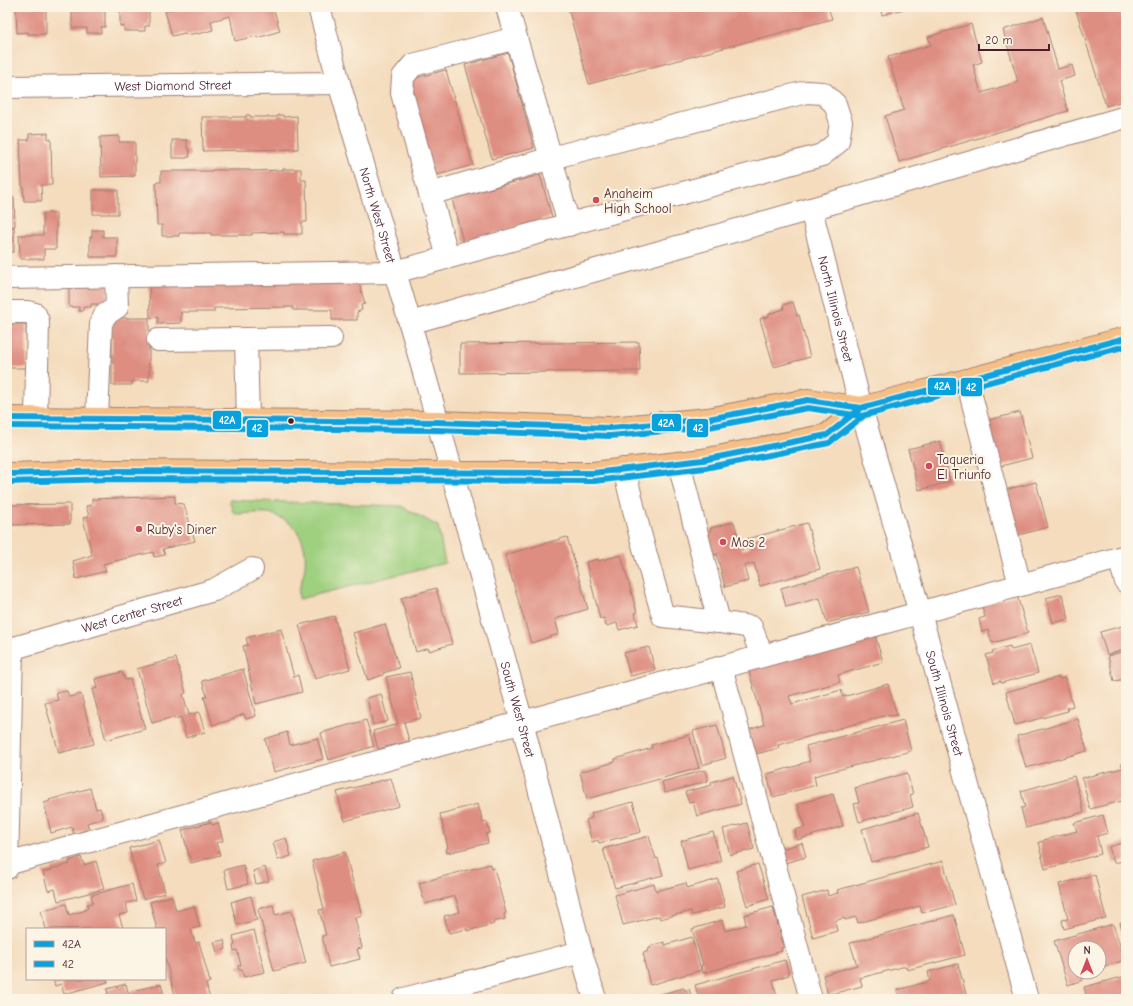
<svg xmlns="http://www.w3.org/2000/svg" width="1133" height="1006" font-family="'Comic Neue',sans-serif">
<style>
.green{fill:#9fd080;stroke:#747856}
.building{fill:#de8d81}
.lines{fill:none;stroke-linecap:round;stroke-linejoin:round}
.minor-casing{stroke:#9f7e74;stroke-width:24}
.major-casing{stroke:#9f7e74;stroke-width:24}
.minor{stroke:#fff;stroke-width:22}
.major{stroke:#f5bf86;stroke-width:22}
.bus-1-casing{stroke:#fcf5e5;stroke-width:9}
.bus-2-casing{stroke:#fcf5e5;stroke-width:9}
.bus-1{stroke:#07a1de;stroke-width:6}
.bus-2{stroke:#07a1de;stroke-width:6}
.poi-dot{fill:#d1495b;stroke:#fcf5e5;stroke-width:1.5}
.bus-dot{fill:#4a1f2b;stroke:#fcf5e5;stroke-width:1.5}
.labels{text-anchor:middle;stroke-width:4;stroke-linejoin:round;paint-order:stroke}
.street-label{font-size:13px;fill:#4a1f2b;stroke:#fcf5e5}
.poi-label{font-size:13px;fill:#4a1f2b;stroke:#fcf5e5;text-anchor:start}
.line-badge{stroke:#fcf5e5;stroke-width:1.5}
.badge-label{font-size:11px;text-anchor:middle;font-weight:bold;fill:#fff}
</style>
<rect width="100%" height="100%" fill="#fcf5e5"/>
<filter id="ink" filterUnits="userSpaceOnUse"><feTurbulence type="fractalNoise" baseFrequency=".025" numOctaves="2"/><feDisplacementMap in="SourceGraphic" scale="8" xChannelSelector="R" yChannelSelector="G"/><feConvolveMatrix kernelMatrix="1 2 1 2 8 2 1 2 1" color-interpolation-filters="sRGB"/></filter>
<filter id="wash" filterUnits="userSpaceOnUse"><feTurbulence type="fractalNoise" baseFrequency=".012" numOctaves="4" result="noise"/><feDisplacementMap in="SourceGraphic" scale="16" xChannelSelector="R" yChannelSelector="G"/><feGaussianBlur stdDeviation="0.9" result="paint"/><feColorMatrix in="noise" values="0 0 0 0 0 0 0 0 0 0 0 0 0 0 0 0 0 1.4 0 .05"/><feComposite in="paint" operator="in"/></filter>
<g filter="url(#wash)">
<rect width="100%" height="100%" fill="#f4dcbd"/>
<path class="green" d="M229,500L401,506L438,526L445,563L299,599C297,588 304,578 305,566C307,546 300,525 280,518C277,516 272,514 269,513C257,512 245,514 234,514Z"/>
<g id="blocks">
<path class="building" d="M7,7H9V38H7Z
M16,7H46V34H28V32L17,33Z
M72,7H105V27H101V33H87V28H72Z
M120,7H149V26H145V31H124V26H120Z
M180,7H271L272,11L274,10L280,31L257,38V36L235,41L230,16L211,21L213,30L198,34L197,33L186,35L185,33L172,36L165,11Z
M573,7H828L832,19L589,84L568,8Z
M880,7H911L882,15Z
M1075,7H1126V100L1106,106Z
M1043,17L1058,69L1072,65L1075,76L1059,81L1068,111L899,162L885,116L904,110L888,57L931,45L928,37L971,24L982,62L973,65L981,93L1018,82L1003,30Z
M508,53L534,148L492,159L465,65Z
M446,70L473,165L430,177L404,81Z
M246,115H250V117H278V115H283V117L297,116L298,149L203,151L202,117H246Z
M48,133V139H51L52,185H41L42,201H24L23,186H22L20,140H29V134Z
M119,136V142H135V176L101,177L100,137Z
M172,140H187V149H189L190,157H187V158H172Z
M283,169H301V180H306L307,222H302V234H284V232L252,233V235H211V233H179V236H162V225H157L156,182H161V171H212V170H250L251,171L283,170Z
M540,175L552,217L463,242L452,199Z
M93,190H118V214H93Z
M7,197H14L15,226H7Z
M43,213H56V249H44V259H20L19,235H43Z
M7,227H14V252H7Z
M92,230H103V237H117V257H90V237H92Z
M149,276L359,283L365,304L361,305L362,310L357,312V320H332V310H293V307L214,308V312H181V323L158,324V317L150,318Z
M69,278H108V304H91V307H83V311H79V307H69Z
M793,302L797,316L799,315L810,357L774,367L760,319L769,316V314L784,309L783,305Z
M112,318H149V381H132V385H112Z
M7,324H26L27,368H7Z
M639,342L640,371L460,373V344Z
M1020,412L1032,458L997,467L985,421Z
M940,441L950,482L919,490L908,449Z
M1036,482L1048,527L1019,535L1017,530L1011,531L1005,490Z
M175,496V503L184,504L195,541L163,549L165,555L154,557L153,552L103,564L106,571L76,579L73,561L92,555L83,518L89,516L86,506L92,505V499Z
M70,504V524L7,525V505Z
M734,522L742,550L749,548L747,539L807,523L820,569L760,586L754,563L744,566L748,581L725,587L717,554L713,555L709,535L711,528Z
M567,537L588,609L555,619L559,634L531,643L505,555Z
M621,555L637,613H635L638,625L619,630L617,623L606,626L604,618L600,619L586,562L598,559V561Z
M856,567L869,612L827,623L820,598L786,607L781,588Z
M436,588L452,644L429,651L428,648L416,652L401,598Z
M1062,594L1069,619L1053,623L1046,598Z
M1017,595L1028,633L992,643L988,630L982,632L979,619L985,617L981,604Z
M334,616L350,669L315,679L299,625Z
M385,624L399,668L383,673V675L368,680L367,678L353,633Z
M1126,625V649L1107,655L1100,632Z
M281,629L294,677L298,675L302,692L256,704L243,646L248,645L246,638Z
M874,632L883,662L838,675L840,682L789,696L792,704L841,690L843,697L888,684L897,715L889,716L888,715L778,745L779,748L752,755L745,731L764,725L748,668Z
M1030,645L1038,673L1001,683V681L994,683L986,655L993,653L992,651L1010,646L1011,650Z
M649,647L655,670L630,676L624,653Z
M1126,651V679L1114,681L1108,656Z
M176,658L186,693L183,694L189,715L199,712L205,732L186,738L181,717L174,719V717L152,723L137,669Z
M243,669L256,716L246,719L244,714L234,718V719L213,725L204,697L207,696L202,681Z
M122,672L125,680L130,679L145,729L106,740L92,690L97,688L95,679Z
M410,672L421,718L404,722L409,741L378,749L373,731L398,724L386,677Z
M1059,677L1060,679L1065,678L1073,706L1067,708L1068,711L1015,725L1006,692Z
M67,691L69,697L81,694L94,744L59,753L45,703L58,700L56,693Z
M381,694L388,721L373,725L367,698Z
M1126,704V718L1122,705Z
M1078,719L1087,751L1026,768L1017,736Z
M366,720L374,746L329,760L321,733Z
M903,720L911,751L814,776L816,785L773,797L767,774L800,765V764L810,761L806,746Z
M717,725L726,758L702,765L693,731Z
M287,732L290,745L317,738L323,759L274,772L265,739Z
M689,735L699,768L587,799L580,772L615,762V759L652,748L651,745Z
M1126,761V800L1090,809L1082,778L1123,768L1121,763Z
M705,770L708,781L665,793L662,782Z
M907,773L913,794L910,795L913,807L859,822L854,804L859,803L855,788Z
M733,776L741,804L697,816L693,802L689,803L685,792L712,785L711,782Z
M1074,776L1084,812L1026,828L1021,808L1025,807L1021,791Z
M391,778L399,806L345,821L337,792Z
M90,788L96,809L100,808L103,818L87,823L89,829L74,834L72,827L51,833L44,803L50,801L49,800Z
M833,794L843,826L797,840L795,830L805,827L798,804Z
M633,802L641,832L599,843L598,840L592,842L586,820L592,818L591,813Z
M478,804L483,823L487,822L490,833L486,834L488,843L447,853L446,848H448L440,814Z
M918,813L928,847L871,862L862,829Z
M1103,815L1108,833L1097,836L1101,854L1045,869L1040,850H1041L1039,842L1044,841V840L1077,831L1074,823Z
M211,822L212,825L218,823L223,841L216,843L220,855L191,863L182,830Z
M747,823L754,849L730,855L723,829Z
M713,832L721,861L688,870L681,841Z
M649,836L656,859L658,858L663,875L615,888L603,849Z
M286,838L291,856L278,860L273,842Z
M159,840L166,863L158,865L165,893L143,899L129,848Z
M1125,842L1126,844V860L1114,863L1109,847Z
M802,843L806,857L785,863L781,849Z
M345,852L362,916L355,918L362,948L357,949L360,959L329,967L322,936L326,935L319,910L324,909L312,861Z
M81,857L84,865L96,861L104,889L58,901L55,889L48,891L43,872L52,870L51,869L70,864L69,861Z
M943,861L955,905L922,913L920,906L858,923L856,917L845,920L844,918L835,921L837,931L813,938L802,897L827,890L828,896L838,893L837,890Z
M490,864L491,869L494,868L506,913L504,914L505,919L493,922L494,924L467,931V929L449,933L444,916L460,912L455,896L425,904L419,883Z
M758,864L769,899L747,906L736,871Z
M243,865L248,884L228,889L224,870Z
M265,867L269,881L256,884L253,871Z
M1095,875L1106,918L1064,929L1062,920L1068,919L1059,884Z
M718,879L725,907L692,915L691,911L660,919L659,916L623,925L615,895L654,884L656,891L686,883L687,888Z
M132,884L136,901L126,903L128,913L119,915L123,928L46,929L41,911L66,904L69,915L83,911L88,908L87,904L93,903L91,895Z
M172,896L176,911L194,906L200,927L191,929L195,943L199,942L210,982L206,984L210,999H176L165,957V929H157L150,902Z
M251,896L257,920L237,925L231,902Z
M273,905L275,915L292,911L306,963L274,971L258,909Z
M773,907L784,947L781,948L782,951L703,973L701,965H703L692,929L722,920L725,931L746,925L744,915Z
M954,915L965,955L907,970L906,966L860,978L862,986L828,995L823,975L857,965L850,943Z
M1126,921V943L1120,923Z
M1113,924L1125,960L1099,968V948H1075V972H1081L1083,980L1068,985L1054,941Z
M254,930L265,972L244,977L242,970H239L238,966L241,965L237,950L234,951L233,946L235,945L233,936Z
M692,937L701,970L650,985L644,961H645L643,953L649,951L648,949L651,948L650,946L664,942L665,945Z
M224,940L226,949L217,952L214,942Z
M785,960L789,975L773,980L777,997L772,999H699L695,985Z
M958,964L966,994L958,996L959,999H899L897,990L930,981L928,972Z
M1126,976V999H1087L1084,987Z
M53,979H107L108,982L64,994L61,984L55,986Z
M126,984L128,992L161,984L165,999H94L108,995L107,989Z
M684,988L685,991L689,989L692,998L650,999V997Z"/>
</g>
</g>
<g filter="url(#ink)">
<use href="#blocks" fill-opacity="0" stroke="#9f7e74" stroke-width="1"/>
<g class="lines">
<g class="minor-casing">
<g id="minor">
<path id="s1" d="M319,7L339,83L410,323L522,722L581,952L595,999"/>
<path id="s2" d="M7,87L339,83"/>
<path d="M430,194L402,93L403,77L413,65L516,38"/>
<path id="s3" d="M811,209L861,408L920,613L1027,999"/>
<path d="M448,257L430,194L551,158L569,225"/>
<path d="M7,278L395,272L822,155L838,142L841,122L835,104L823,93L806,92L551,158L507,7"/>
<path d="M7,312H27L35,314L38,321L36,418"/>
<path d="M410,323L811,209L1126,117"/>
<path d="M158,340L246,339"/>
<path d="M967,380L1020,585"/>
<path d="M97,418L101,324L105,315L117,307L116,276"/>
<path d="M248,420L246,339L331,338"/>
<path d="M679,463L719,622"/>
<path d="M624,469L639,530L663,616L719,622L751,627L762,656"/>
<path d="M1119,558L1126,582"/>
<path id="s4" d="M7,650L214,590L252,569"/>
<path d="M721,667L811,999"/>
<path d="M7,864L1126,556"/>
<path d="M7,868L12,649"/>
<path d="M404,999L581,952"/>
</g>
</g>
<g class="major-casing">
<path id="major" d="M7,418L437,422L610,428L708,419L808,400L861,408
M7,474L110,471L452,473H593L703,460L827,435L861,408L1126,338"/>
</g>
<use href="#minor" class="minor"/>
<use href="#major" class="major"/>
<g class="bus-1-casing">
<path id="bus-1" d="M7,418L437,422L610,428L708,419L808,400L861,408L883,402
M7,474L110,471L593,473L703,460L827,435L861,408L1126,338"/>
</g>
<g class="bus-2-casing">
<path id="bus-2" d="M7,426L437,430L610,436L709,427L808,408L861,416L885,410
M7,482L110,479L594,481L705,468L829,443L865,415L1126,346"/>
</g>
<use href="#bus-1" class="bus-1"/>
<use href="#bus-2" class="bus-2"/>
</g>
</g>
<g class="poi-dot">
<circle cx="596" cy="200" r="4"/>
<circle cx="929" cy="466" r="4"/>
<circle cx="139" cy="529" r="4"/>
<circle cx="723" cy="542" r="4"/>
</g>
<circle class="bus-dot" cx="291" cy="421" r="3.5"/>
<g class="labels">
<g class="street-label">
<text dy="5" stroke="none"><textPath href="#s2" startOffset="166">West Diamond Street</textPath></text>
<text dy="5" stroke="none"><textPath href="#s1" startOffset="216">North West Street</textPath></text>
<text dy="5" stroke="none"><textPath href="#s3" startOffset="103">North Illinois Street</textPath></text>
<text dy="5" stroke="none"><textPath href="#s4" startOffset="130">West Center Street</textPath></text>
<text dy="5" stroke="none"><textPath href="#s3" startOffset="512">South Illinois Street</textPath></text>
<text dy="5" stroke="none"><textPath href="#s1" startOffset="730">South West Street</textPath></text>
</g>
<g class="poi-label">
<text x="604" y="198">Anaheim<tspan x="604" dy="15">High School</tspan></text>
<text x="937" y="464">Taqueria<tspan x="937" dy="15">El Triunfo</tspan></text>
<text x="147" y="534">Ruby's Diner</text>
<text x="731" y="547">Mos 2</text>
</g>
</g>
<g class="line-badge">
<rect x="927" y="377" width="30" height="19" rx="4" fill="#07a1de"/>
<rect x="960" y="377" width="23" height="20" rx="4" fill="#07a1de"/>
<rect x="212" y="410" width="30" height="20" rx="4" fill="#07a1de"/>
<rect x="651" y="413" width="31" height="19" rx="4" fill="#07a1de"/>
<rect x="686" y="418" width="23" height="20" rx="4" fill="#07a1de"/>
<rect x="246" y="419" width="23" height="19" rx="4" fill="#07a1de"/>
</g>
<g class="badge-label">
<text x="942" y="390">42A</text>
<text x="971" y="391">42</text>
<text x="227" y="424">42A</text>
<text x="666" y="427">42A</text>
<text x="698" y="432">42</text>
<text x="257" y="432">42</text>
</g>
<rect width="1133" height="1006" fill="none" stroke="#fcf5e5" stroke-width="24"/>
<rect x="26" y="928" width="140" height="52" fill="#fcf5e5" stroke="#b59f9b"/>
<rect x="34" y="941" width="20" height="6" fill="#07a1de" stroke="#b59f9b"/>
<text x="62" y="948" font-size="12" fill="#4a1f2b">42A</text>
<rect x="34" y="961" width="20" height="6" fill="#07a1de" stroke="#b59f9b"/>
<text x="62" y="968" font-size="12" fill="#4a1f2b">42</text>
<g transform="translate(1087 960)"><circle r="19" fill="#fcf5e5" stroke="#b59f9b"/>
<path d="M0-3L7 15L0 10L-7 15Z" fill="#d1495b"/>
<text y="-6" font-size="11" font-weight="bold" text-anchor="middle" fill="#4a1f2b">N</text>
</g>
<path d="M979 44v6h70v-6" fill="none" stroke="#4a1f2b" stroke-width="2"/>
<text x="985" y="44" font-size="12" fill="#4a1f2b" stroke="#fcf5e5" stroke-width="3" paint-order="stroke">20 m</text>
</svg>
